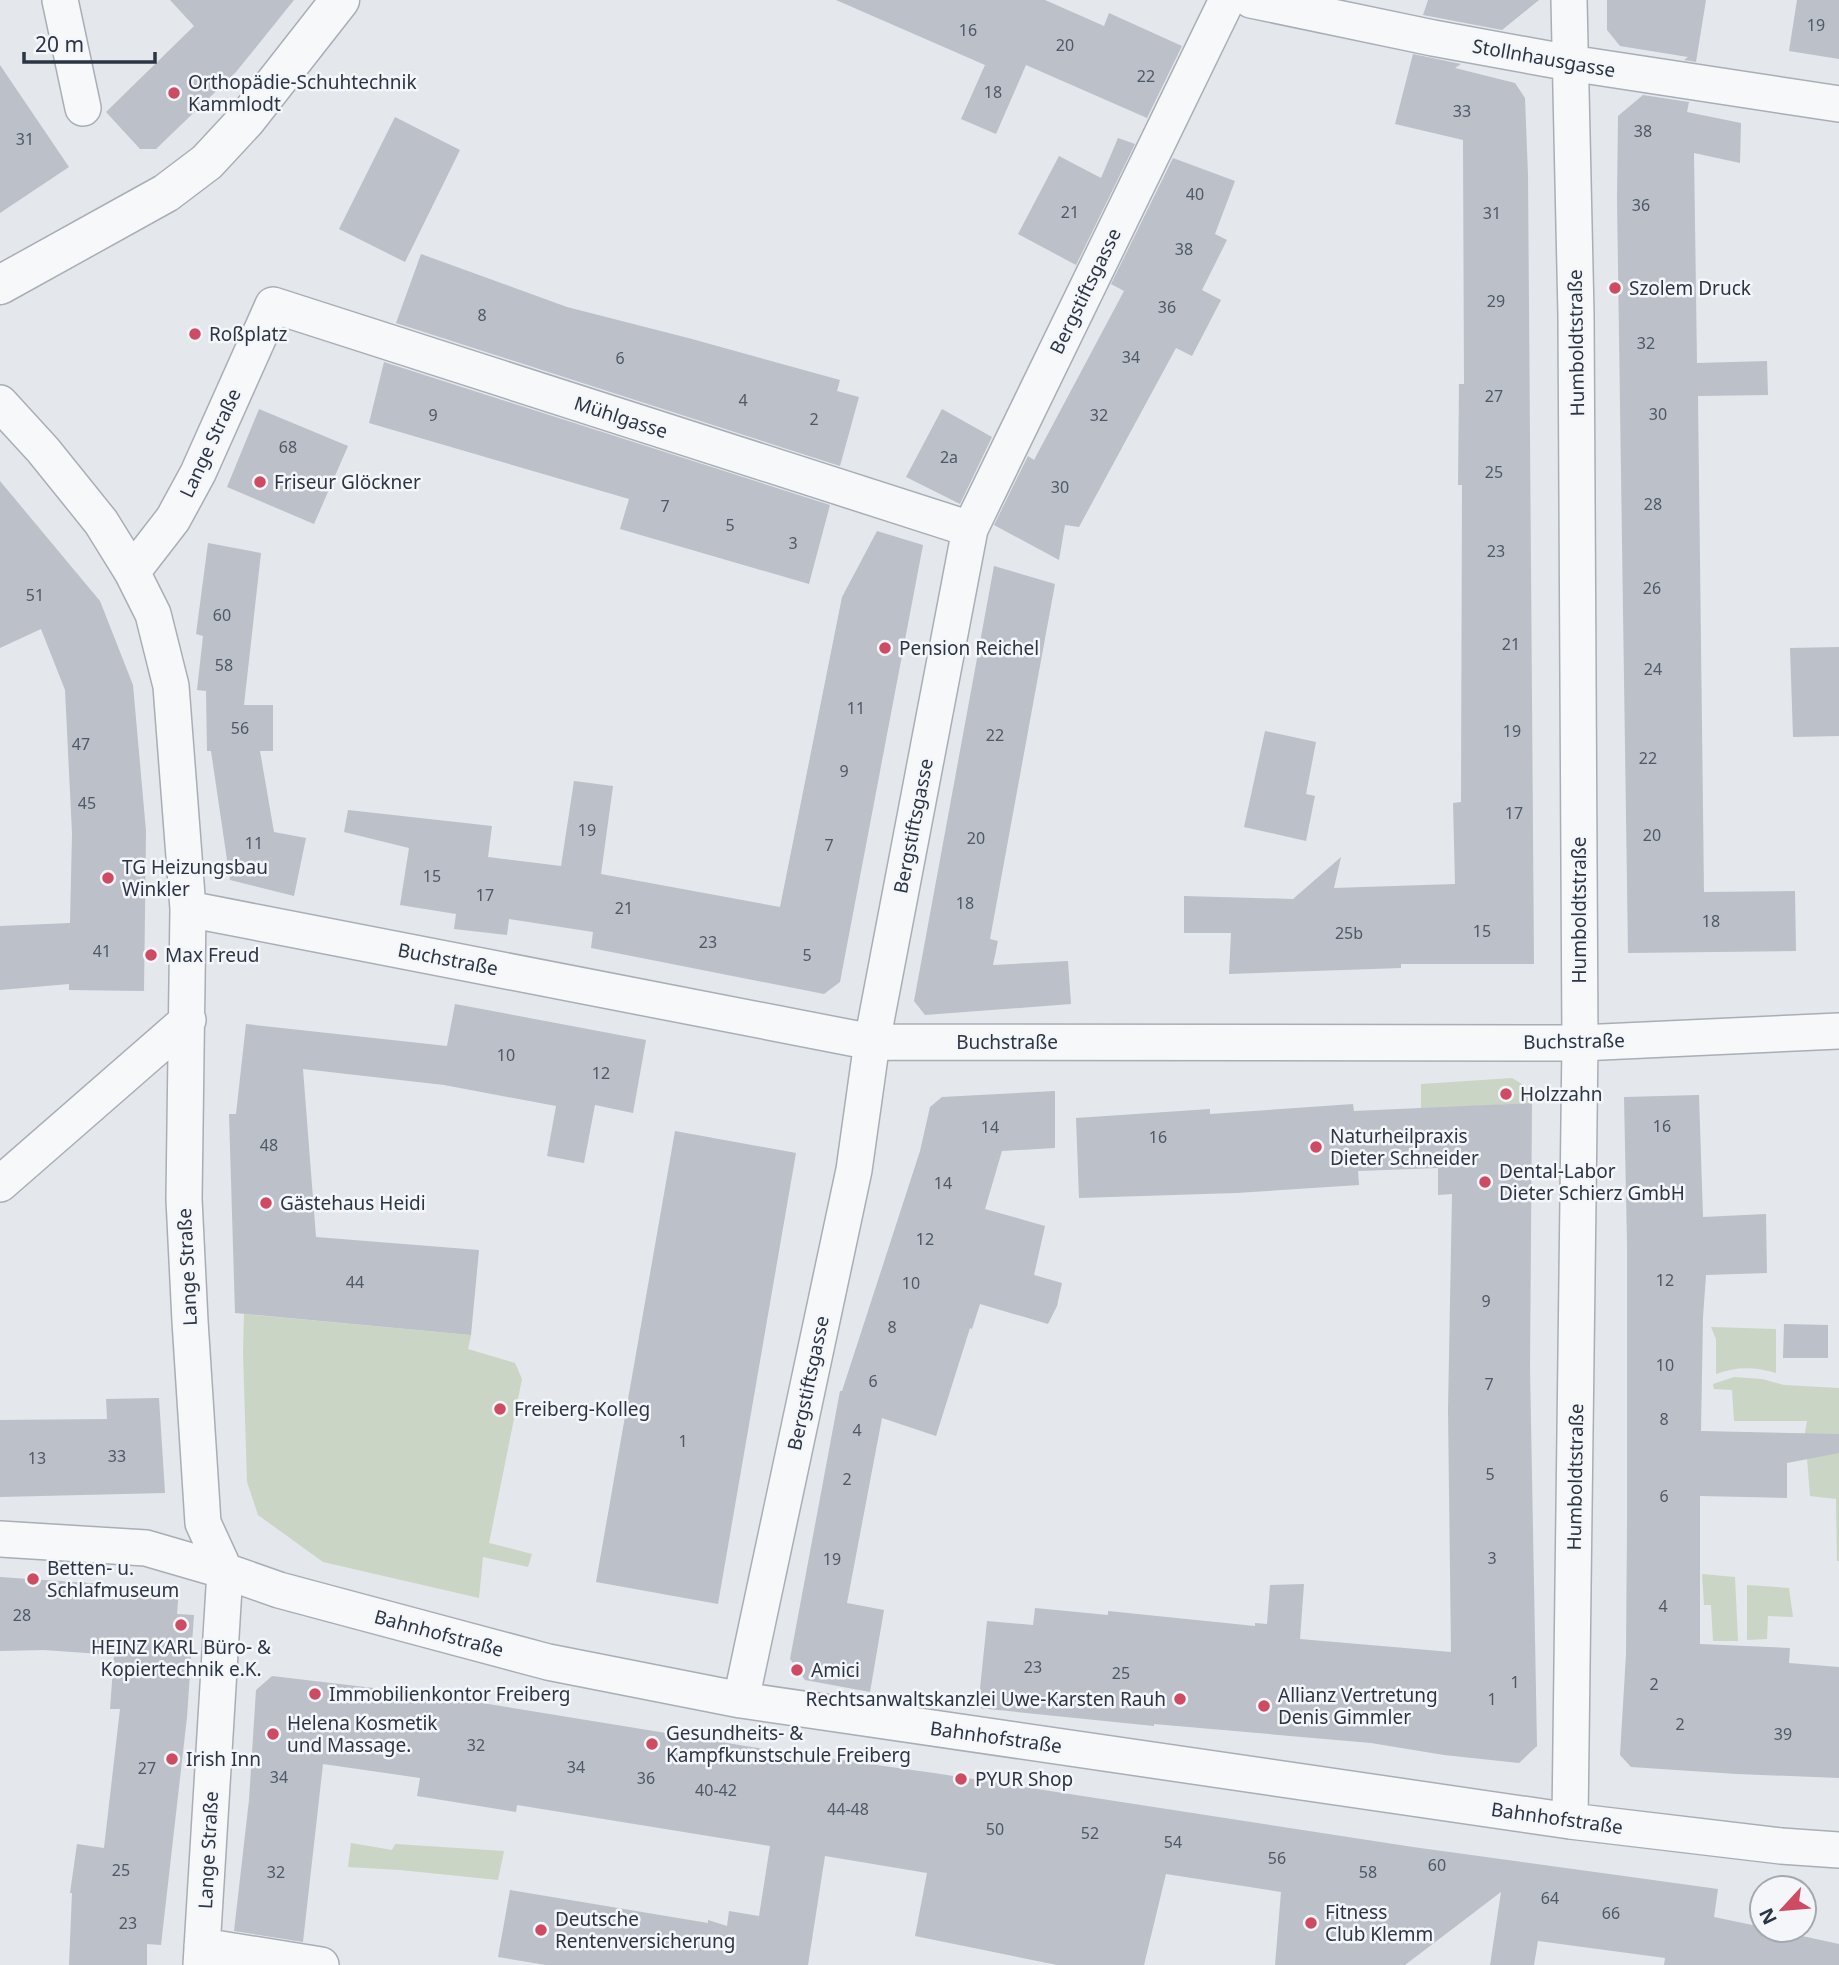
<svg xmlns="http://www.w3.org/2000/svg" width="1839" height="1965" font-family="'Noto Sans',sans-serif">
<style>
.green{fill:#cad5c5}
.building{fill:#bbc0c9}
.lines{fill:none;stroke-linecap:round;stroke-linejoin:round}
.minor-casing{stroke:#a9aeb6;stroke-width:38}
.tertiary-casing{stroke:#a9aeb6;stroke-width:41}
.minor{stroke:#f7f8fa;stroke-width:35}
.tertiary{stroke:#f7f8fa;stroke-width:38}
.poi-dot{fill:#cf4b63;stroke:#f4f6f9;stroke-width:2.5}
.labels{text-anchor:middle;stroke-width:5;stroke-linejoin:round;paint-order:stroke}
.number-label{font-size:16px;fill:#4f5865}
.street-label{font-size:19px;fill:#2b3544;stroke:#f4f6f9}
.poi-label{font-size:19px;fill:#2b3544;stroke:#f4f6f9;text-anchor:start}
</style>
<rect width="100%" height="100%" fill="#e4e7ec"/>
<path class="green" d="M1512,1078L1525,1086L1532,1103L1421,1109V1084Z
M244,1314L471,1335L468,1349L515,1363L522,1379L489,1543L532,1554L528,1567L483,1557L479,1598L323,1562L258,1515L247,1482L243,1352Z
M1711,1327L1776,1329V1373C1756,1367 1737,1366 1716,1374V1339Z
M1734,1377L1762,1379L1784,1385L1839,1388V1561H1837L1836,1499L1810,1496L1805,1433L1807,1421H1734L1732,1390L1714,1389L1713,1384Z
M1702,1574L1735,1577L1738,1641H1713L1711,1605H1704Z
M1747,1585L1789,1588L1793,1617L1768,1616L1767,1639L1747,1640Z
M351,1843L392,1850L395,1844L504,1851L498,1880L400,1870L348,1867Z"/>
<path class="building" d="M170,0H294L236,72L156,149H140L106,112L194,26Z
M836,0H1045L1104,26L1109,13L1182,46L1147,118L1026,65L996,134L961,119L985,65Z
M1428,0H1539L1502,30L1423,15Z
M1607,0H1706L1696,62L1684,60L1688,57L1620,46L1607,30Z
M1797,0H1839V59L1789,51Z
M1413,54L1461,64L1455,68L1515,83L1525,98L1528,175L1534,964H1401V968L1229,974L1231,933H1184V896L1293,899L1341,857L1334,888L1455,884L1453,803L1461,802L1462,485H1458L1459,384H1464L1463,140L1395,124Z
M0,65L69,167L0,213Z
M1643,95L1689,102L1687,112L1741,123L1740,163L1694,153L1697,363L1767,361L1768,395L1698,396L1704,892L1795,891L1796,951L1628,953L1617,199L1618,116Z
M395,117L460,150L405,262L339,229Z
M1118,138L1135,144L1076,265L1018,234L1059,156L1101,178Z
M1173,158L1235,181L1215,234L1227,240L1202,290L1221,300L1192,356L1176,348L1079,527L1065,525L1059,560L994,525L1028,456L1034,460L1124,291L1111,284Z
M421,254L567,307L692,339L840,380L837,391L859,397L840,466L396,323Z
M384,362L830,505L809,584L620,529L629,499L369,423Z
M259,409L348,446L314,524L227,487Z
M942,409L992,437L960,504L906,477Z
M0,481L100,601L133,685L146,831L144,991L69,990V984L0,990V926L70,923L72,833L65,690L41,629L0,648Z
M877,531L923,545L840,982L824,994L591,948L593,932L509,919L507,935L454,929L456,914L400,905L409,848L344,832L348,810L492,826L488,857L561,866L574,781L613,786L601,874L780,907L842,597Z
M208,543L261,553L244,705H273V751H260L274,832L306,838L294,896L230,880L211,751H207L206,691L197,690L203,636L196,634Z
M994,566L1055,584L990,939L998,941L993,965L1068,961L1071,1004L925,1015L914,1001Z
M1839,647V736L1793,737L1790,648Z
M1265,731L1316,742L1306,794L1315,796L1306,841L1244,827Z
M455,1004L646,1040L633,1113L595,1105L584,1163L547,1156L556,1106L444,1085L303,1069L316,1237L479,1250L471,1335L235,1313L229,1114H236L246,1024L447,1046Z
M1055,1091V1148L1002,1151L985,1209L1045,1226L1034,1275L1062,1283L1057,1306L1048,1324L980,1304L972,1329L970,1328L936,1436L882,1418L847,1603L884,1610L870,1692L805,1680L790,1659L840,1391H842L920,1151L930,1107L942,1097Z
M1699,1095L1703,1217L1766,1214L1767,1273L1706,1275L1703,1317L1701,1431L1839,1434V1453L1787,1463V1498L1700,1496V1644L1790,1648L1789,1663L1839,1667V1778L1737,1774L1631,1767L1620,1755L1626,1654L1627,1525V1244L1624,1097Z
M1532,1103L1530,1368L1537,1746L1519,1763L1444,1755L1371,1743L1154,1724V1726L978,1708L987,1621L1033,1625L1035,1608L1108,1615V1611L1255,1626V1623L1267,1624L1270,1585L1304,1584L1300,1639L1451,1652L1448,1410L1452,1194L1438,1195V1168L1358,1171L1359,1185L1236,1193L1079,1198L1076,1118L1210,1109V1114L1353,1104L1354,1111Z
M675,1131L796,1153L718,1604L596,1582Z
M1784,1324L1828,1325V1358H1783Z
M159,1398L165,1493L0,1497V1420L107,1419L106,1399Z
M0,1577L179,1589L177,1614L194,1615L187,1717L161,1945L147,1944V1965H69L72,1893H70L77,1844L104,1848L120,1709H110L114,1655L44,1650L0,1651Z
M272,1676L433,1695L776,1751L934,1773L1413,1847L1718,1889L1714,1917L1762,1927V1930H1774L1839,1944V1965H1664L1665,1958L1538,1941L1534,1965H1490L1501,1892L1405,1965H1275L1281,1892L1166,1874L1144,1965H1057L915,1936L927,1873L825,1856L808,1965H546L498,1957L510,1890L708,1923V1920L727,1926L729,1911L759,1916L770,1846L517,1805L516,1812L417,1796L420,1778L323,1764L303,1942L234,1931L249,1800L256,1690Z"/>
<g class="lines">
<g class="minor-casing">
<path id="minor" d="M60,0L83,108
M1251,0L1433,38L1570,63L1839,104
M1569,0L1576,315L1580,1043L1570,1821
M0,403L43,450L101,522L132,572L153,614L171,686L188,909L184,1199L190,1321L203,1523L225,1571L201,1965
M132,572L173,519L198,473L273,305L970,529
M188,909L872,1042L1580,1043L1839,1031
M0,1184L188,1020
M0,1539L146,1548L225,1571L279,1590L548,1662L741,1700L1570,1821L1781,1846L1839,1850
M741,1700L854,1170L872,1042L970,529L1227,0
M202,1946L321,1965"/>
</g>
<g class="tertiary-casing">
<path id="tertiary" d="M0,285L166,193L207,162L246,120L340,0"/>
</g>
<use href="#minor" class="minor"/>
<use href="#tertiary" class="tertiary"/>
</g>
<g class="poi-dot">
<circle cx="174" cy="93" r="7"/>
<circle cx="1615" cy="288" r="7"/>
<circle cx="195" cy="334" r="7"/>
<circle cx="260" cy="482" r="7"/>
<circle cx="885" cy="648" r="7"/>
<circle cx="108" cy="878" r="7"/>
<circle cx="151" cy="955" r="7"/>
<circle cx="1506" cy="1094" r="7"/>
<circle cx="1316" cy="1147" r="7"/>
<circle cx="1485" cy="1182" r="7"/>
<circle cx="266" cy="1203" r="7"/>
<circle cx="500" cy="1409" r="7"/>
<circle cx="33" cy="1579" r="7"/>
<circle cx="181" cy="1625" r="7"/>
<circle cx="797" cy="1670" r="7"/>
<circle cx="315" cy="1694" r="7"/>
<circle cx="1180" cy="1699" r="7"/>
<circle cx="1264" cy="1706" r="7"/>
<circle cx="273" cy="1734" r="7"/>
<circle cx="652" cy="1744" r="7"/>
<circle cx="172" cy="1759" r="7"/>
<circle cx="961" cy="1779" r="7"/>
<circle cx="1311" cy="1923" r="7"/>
<circle cx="541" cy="1930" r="7"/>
</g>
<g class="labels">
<g class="number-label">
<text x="1816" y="31">19</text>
<text x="968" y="36">16</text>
<text x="1065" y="51">20</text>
<text x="1146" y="82">22</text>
<text x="993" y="98">18</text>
<text x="1462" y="117">33</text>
<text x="1643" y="137">38</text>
<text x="25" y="145">31</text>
<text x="1195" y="200">40</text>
<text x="1641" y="211">36</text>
<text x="1070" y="218">21</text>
<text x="1492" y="219">31</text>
<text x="1184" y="255">38</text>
<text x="1496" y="307">29</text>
<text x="1167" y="313">36</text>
<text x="482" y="321">8</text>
<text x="1646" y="349">32</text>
<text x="1131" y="363">34</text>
<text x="620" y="364">6</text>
<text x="1494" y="402">27</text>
<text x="743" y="406">4</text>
<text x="1658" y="420">30</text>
<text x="433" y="421">9</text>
<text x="1099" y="421">32</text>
<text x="814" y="425">2</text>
<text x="288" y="453">68</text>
<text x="949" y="463">2a</text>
<text x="1494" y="478">25</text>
<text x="1060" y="493">30</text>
<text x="1653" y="510">28</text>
<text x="665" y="512">7</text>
<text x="730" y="531">5</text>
<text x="793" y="549">3</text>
<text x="1496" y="557">23</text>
<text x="1652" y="594">26</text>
<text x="35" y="601">51</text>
<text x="222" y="621">60</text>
<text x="1511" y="650">21</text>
<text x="224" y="671">58</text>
<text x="1653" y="675">24</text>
<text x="856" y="714">11</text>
<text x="240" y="734">56</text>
<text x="1512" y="737">19</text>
<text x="995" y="741">22</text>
<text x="81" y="750">47</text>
<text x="1648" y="764">22</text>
<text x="844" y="777">9</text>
<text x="87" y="809">45</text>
<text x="1514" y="819">17</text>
<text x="587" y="836">19</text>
<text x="1652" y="841">20</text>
<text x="976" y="844">20</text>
<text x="254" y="849">11</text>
<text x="829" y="851">7</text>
<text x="432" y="882">15</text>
<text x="485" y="901">17</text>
<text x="965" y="909">18</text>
<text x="624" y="914">21</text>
<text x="1711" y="927">18</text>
<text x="1482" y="937">15</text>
<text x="1349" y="939">25b</text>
<text x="708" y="948">23</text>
<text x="102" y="957">41</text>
<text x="807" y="961">5</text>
<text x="506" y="1061">10</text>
<text x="601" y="1079">12</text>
<text x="1662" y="1132">16</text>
<text x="990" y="1133">14</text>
<text x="1158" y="1143">16</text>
<text x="269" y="1151">48</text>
<text x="943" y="1189">14</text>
<text x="925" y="1245">12</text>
<text x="1665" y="1286">12</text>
<text x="355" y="1288">44</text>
<text x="911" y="1289">10</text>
<text x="1486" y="1307">9</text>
<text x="892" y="1333">8</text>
<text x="1665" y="1371">10</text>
<text x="873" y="1387">6</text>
<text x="1489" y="1390">7</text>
<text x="1664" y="1425">8</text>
<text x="857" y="1436">4</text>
<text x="683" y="1447">1</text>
<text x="117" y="1462">33</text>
<text x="37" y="1464">13</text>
<text x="1490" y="1480">5</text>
<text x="847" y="1485">2</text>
<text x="1664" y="1502">6</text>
<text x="1492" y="1564">3</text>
<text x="832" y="1565">19</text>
<text x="1663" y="1612">4</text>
<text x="22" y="1621">28</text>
<text x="1033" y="1673">23</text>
<text x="1121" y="1679">25</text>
<text x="1515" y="1688">1</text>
<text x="1654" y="1690">2</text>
<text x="1492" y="1705">1</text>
<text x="1680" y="1730">2</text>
<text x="1783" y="1740">39</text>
<text x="476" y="1751">32</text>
<text x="576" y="1773">34</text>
<text x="147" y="1774">27</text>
<text x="279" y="1783">34</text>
<text x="646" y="1784">36</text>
<text x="716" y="1796">40-42</text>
<text x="848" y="1815">44-48</text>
<text x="995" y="1835">50</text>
<text x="1090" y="1839">52</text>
<text x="1173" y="1848">54</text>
<text x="1277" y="1864">56</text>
<text x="1437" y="1871">60</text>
<text x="121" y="1876">25</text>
<text x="276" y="1878">32</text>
<text x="1368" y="1878">58</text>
<text x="1550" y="1904">64</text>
<text x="1611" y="1919">66</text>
<text x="128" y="1929">23</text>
</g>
<g class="street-label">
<text transform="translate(1544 58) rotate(10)" y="7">Stollnhausgasse</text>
<text transform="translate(1085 291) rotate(-64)" y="7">Bergstiftsgasse</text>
<text transform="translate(1576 343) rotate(-91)" y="7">Humboldtstraße</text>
<text transform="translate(621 417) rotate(18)" y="7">Mühlgasse</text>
<text transform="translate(210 443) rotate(-65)" y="7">Lange Straße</text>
<text transform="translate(913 826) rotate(-79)" y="7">Bergstiftsgasse</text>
<text transform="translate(1579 910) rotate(-90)" y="7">Humboldtstraße</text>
<text transform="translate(448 959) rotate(11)" y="7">Buchstraße</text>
<text transform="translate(1574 1041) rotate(-1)" y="7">Buchstraße</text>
<text x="1007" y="1049">Buchstraße</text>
<text transform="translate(187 1267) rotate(-93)" y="7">Lange Straße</text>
<text transform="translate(808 1383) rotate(-78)" y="7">Bergstiftsgasse</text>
<text transform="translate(1575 1477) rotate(-89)" y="7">Humboldtstraße</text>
<text transform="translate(439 1633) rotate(15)" y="7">Bahnhofstraße</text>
<text transform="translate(996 1737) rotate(8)" y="7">Bahnhofstraße</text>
<text transform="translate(1557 1818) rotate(8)" y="7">Bahnhofstraße</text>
<text transform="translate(208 1850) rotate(-87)" y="7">Lange Straße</text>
</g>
<g class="poi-label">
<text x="188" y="89">Orthopädie-Schuhtechnik<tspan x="188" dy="22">Kammlodt</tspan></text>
<text x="1629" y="295">Szolem Druck</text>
<text x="209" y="341">Roßplatz</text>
<text x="274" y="489">Friseur Glöckner</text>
<text x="899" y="655">Pension Reichel</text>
<text x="122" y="874">TG Heizungsbau<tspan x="122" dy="22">Winkler</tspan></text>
<text x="165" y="962">Max Freud</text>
<text x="1520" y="1101">Holzzahn</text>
<text x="1330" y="1143">Naturheilpraxis<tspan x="1330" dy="22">Dieter Schneider</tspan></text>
<text x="1499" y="1178">Dental-Labor<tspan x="1499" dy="22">Dieter Schierz GmbH</tspan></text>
<text x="280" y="1210">Gästehaus Heidi</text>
<text x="514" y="1416">Freiberg-Kolleg</text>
<text x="47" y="1575">Betten- u.<tspan x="47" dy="22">Schlafmuseum</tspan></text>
<text x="181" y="1654" text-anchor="middle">HEINZ KARL Büro- &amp;<tspan x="181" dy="22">Kopiertechnik e.K.</tspan></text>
<text x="811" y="1677">Amici</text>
<text x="329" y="1701">Immobilienkontor Freiberg</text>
<text x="1278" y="1702">Allianz Vertretung<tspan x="1278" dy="22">Denis Gimmler</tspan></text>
<text x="1166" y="1706" text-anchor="end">Rechtsanwaltskanzlei Uwe-Karsten Rauh</text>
<text x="287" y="1730">Helena Kosmetik<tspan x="287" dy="22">und Massage.</tspan></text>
<text x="666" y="1740">Gesundheits- &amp;<tspan x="666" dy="22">Kampfkunstschule Freiberg</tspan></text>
<text x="186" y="1766">Irish Inn</text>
<text x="975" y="1786">PYUR Shop</text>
<text x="1325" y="1919">Fitness<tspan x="1325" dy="22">Club Klemm</tspan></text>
<text x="555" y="1926">Deutsche<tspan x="555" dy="22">Rentenversicherung</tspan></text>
</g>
</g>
<g transform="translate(1783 1909) rotate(244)"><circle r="33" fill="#f4f6f9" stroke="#a4a9b1" stroke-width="2"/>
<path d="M0-5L12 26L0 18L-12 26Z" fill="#cf4b63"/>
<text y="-10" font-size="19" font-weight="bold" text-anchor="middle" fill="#2b3544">N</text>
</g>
<path d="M24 52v10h131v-10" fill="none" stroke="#2b3544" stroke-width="3.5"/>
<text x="35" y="52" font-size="21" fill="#2b3544" stroke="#f4f6f9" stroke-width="5" paint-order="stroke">20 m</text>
</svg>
